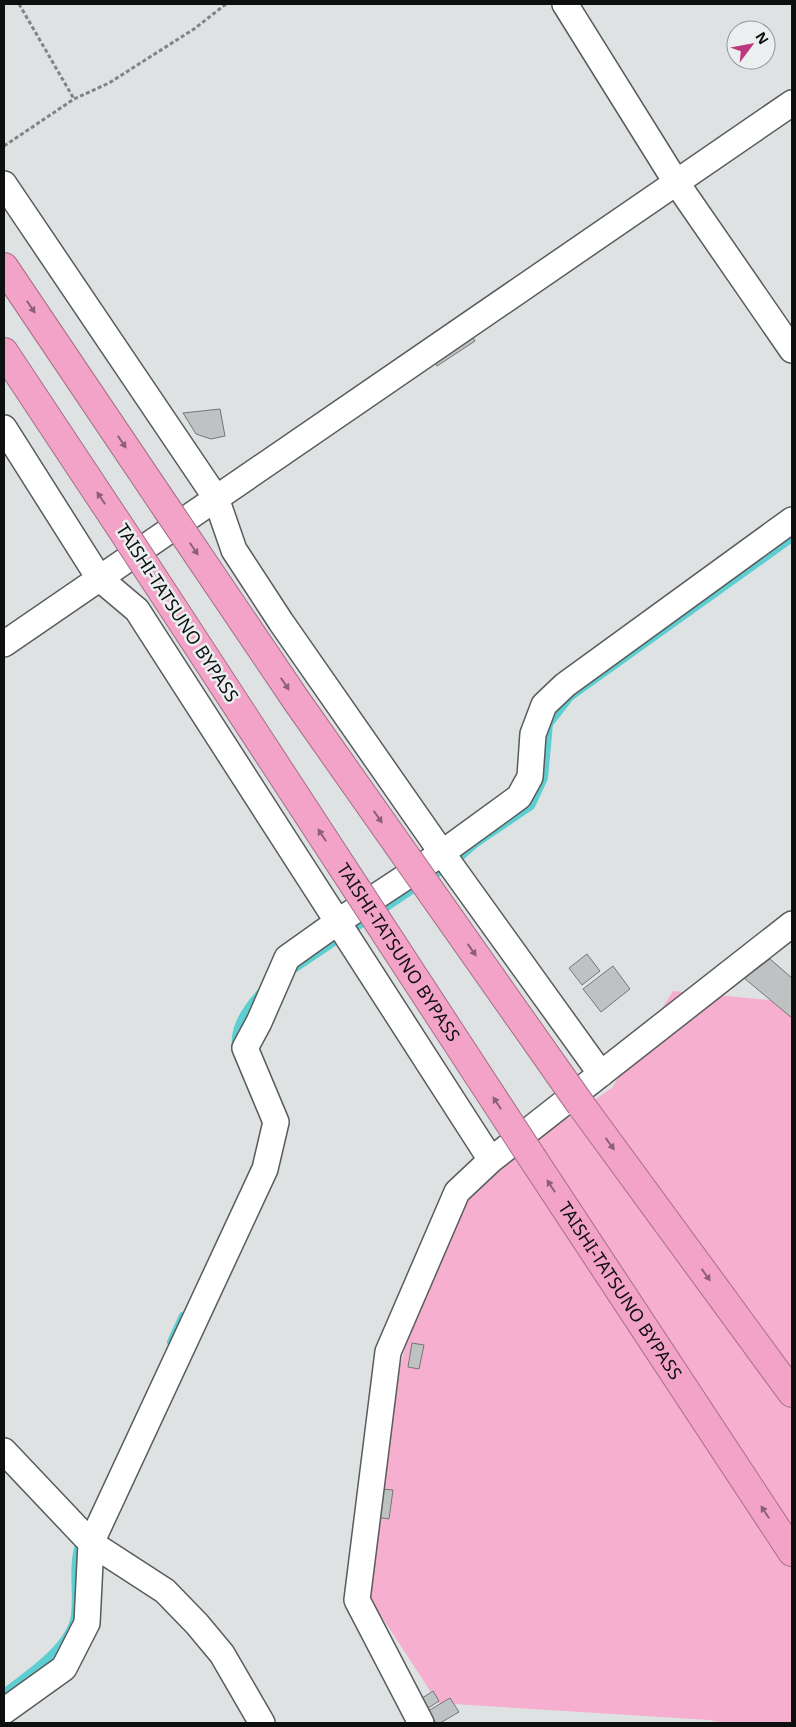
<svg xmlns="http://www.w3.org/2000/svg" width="796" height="1727" font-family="'Noto Sans',sans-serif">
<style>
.green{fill:#f7afcf}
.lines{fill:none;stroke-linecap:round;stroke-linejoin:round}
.stream{stroke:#5dced1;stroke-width:8}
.building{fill:#bfc2c2;stroke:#737676}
.street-casing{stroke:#595c5c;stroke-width:28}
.highway-casing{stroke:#a36f87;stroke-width:30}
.path{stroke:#818484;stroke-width:3;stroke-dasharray:4 2.5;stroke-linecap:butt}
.street{stroke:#fff;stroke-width:25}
.highway{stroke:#f3a3c7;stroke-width:28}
.highway-bridge-casing{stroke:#a36f87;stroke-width:30;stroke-linecap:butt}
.highway-bridge{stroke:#f3a3c7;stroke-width:28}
.oneway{fill:#8c6074}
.labels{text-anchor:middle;stroke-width:5;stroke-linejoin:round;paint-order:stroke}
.street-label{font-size:18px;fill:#0e0f0f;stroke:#ebefef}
</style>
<rect width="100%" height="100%" fill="#dee2e2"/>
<path class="green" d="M673,991L792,1002V1723H721L710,1720L438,1703L367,1594L400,1367L428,1261L488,1172L612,1088Z"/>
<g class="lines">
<path class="stream" d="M288,973L457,860L475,844L531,806L544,778L549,724L570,697L792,538
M236,1047C233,1026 249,1005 262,991
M171,1342L183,1316
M4,1693C27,1675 72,1646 75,1615C78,1589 71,1564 81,1539"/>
</g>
<path class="building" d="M473,338L475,341L437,366L435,363Z
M220,409L225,436L211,439L196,434L183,413Z
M587,954L600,971L582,985L569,968Z
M770,959L792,978V1018L744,978Z
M613,966L630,989L601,1012L583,989Z
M412,1343L424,1345L419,1369L408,1367Z
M380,1489L393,1490L389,1519L376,1517Z
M433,1691L439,1701L419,1714L413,1704Z
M450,1698L459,1712L440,1723H436L428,1711Z"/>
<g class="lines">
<g class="street-casing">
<path id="street" d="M565,4L676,182L792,350
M4,184L216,498L234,550L281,622L442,853L601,1074
M4,428L99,578L137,610L491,1160
M4,644L792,103
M4,1451L91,1543L165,1591L197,1624L222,1654L262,1723
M4,1711L64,1668L87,1623L91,1543L265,1169L276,1122L245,1048L259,1022L287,958L339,921L442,853L519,797L530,777L533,734L544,705L565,685L792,520
M421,1723L357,1600L388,1352L457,1192L491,1160L792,924"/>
</g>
<g class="highway-casing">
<g id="highway">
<path d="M4,267L167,509"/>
<path d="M4,352L128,539"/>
<path d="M581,1105L792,1393"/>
<path id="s1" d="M533,1159L792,1552"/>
</g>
</g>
<path class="path" d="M19,4L74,99
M4,146L74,99L109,83L194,29L226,4"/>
<use href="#street" class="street"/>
<use href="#highway" class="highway"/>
<g class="highway-bridge-casing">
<g id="highway-bridge">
<path d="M167,509L296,700L581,1105"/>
<path id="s2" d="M128,539L533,1159"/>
</g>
</g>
<use href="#highway-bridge" class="highway-bridge"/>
</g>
<defs><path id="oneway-solid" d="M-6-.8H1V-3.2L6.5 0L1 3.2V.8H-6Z" transform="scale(1.25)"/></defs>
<g class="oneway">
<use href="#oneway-solid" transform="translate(31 307) rotate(56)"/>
<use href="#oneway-solid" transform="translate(122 442) rotate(56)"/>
<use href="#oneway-solid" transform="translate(101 498) rotate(-124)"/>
<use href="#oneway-solid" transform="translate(194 549) rotate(56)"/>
<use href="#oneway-solid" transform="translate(285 684) rotate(56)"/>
<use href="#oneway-solid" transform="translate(378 817) rotate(55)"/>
<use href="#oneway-solid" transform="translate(322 835) rotate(-123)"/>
<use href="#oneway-solid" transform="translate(472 950) rotate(55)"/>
<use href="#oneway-solid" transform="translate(497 1103) rotate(-123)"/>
<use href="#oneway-solid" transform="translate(610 1144) rotate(54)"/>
<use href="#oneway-solid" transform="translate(551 1186) rotate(-123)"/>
<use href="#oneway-solid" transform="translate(706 1275) rotate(54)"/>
<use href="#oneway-solid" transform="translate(765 1512) rotate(-123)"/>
</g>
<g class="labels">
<g class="street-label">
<text transform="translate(177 613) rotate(57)" y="6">TAISHI-TATSUNO BYPASS</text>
<text dy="6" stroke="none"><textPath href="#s2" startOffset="494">TAISHI-TATSUNO BYPASS</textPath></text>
<text dy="6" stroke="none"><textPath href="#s1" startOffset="158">TAISHI-TATSUNO BYPASS</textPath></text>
</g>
</g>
<rect width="796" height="1727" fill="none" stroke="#0e0f0f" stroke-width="10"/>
<g transform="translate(751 45) rotate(58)"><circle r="24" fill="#ebefef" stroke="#939595"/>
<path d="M0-4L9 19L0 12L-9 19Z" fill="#bc3980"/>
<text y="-8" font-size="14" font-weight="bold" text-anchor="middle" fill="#0e0f0f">N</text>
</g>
</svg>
